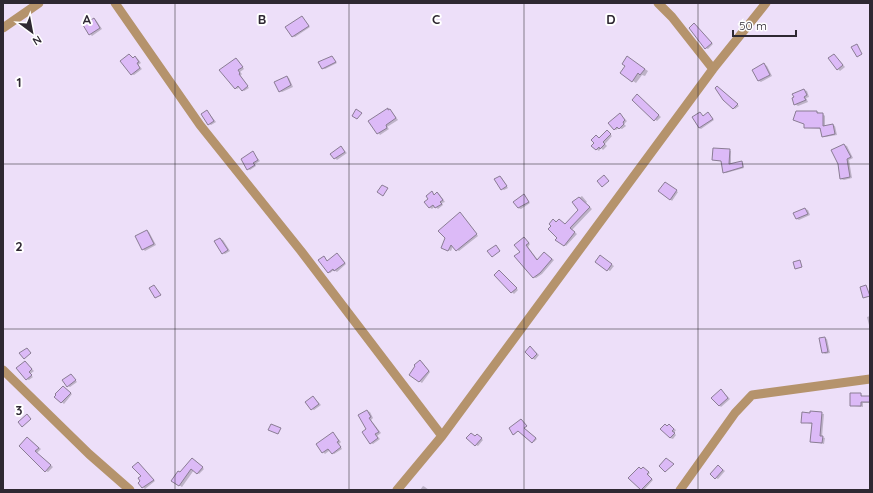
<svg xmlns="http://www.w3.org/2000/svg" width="873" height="493" font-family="Quicksand,sans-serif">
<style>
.shadow{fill:#0003}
.building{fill:#dcbaf7;stroke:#8a7d94}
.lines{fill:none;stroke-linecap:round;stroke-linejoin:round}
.minor{stroke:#b5936c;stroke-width:9}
.grid{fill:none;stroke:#2e2832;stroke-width:1;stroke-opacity:0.55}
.grid-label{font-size:13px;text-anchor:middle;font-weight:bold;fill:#2e2832;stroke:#fff;stroke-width:4;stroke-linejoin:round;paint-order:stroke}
</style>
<rect width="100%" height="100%" fill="#eddff9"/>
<path class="shadow" d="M302,17L310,27L295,37L292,36Z
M94,19L96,20L102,29L92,36L90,34Z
M696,26L713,44L708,49L706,48Z
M130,55L134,59L135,57L138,59L141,63L138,65L142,69L134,75L131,74Z
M834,55L845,67L840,71L838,69Z
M332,57L337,63L325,69L323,68Z
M238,60L244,69L240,72L242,74L240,76L249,88L244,91L240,87L237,89L235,88Z
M631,60L648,71L645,76L642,75L636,83L633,81Z
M764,64L767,66L772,76L761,82L759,81Z
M287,77L289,78L293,87L282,92L279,91Z
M719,88L739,106L735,109L724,99Z
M804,90L807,91L809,97L806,98L808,102L798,106L795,104Z
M639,97L661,117L657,121L633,100Z
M388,110L392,112L398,120L387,127L389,129L380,135L370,122Z
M207,111L216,122L211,125L209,124Z
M797,112H817L823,114L825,116V127L833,125L835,126L837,135L825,137L822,136L821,129L807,128L805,127V123Z
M700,113L704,117L708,113L714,120L701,129L699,128Z
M620,115L627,121L624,124L626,126L622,129L619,128L616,130L614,129Z
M609,133L612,136L605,144L607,146L603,150L601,148L599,151L596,149L595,143Z
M844,145L847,146L853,158L849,160L852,178L844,180L841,179L839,164Z
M341,148L347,153L337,160L332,155Z
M729,150L731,151V164L741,162L743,163L744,168L726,173L724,172L722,161L713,160Z
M253,153L260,161L255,164L256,166L250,170L248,169Z
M500,177L502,178L508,188L504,190L502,189Z
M665,183L678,192L672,201L670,199Z
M432,193L435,195L438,193L440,195L445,202L442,203L443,205L438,209L435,206L432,209L429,207Z
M524,196L530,203L521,209L518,208Z
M582,196L587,202L586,203L592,209L572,230L577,234L566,246L558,238L554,220L565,225L579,210L573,202Z
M805,209L808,210L810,215L799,220L797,219Z
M462,215L478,236L459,251L453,246L451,251L444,248Z
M147,231L149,232L156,245L145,251L143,249Z
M524,238L530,244L528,247L538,260L545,253L554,260L542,274L536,278L533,277L521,253Z
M220,239L223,240L230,251L225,254L223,253Z
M337,254L346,264L337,272L334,270L330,273L328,272L324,257L328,262Z
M600,257L614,266L610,271L596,262Z
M500,271L518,290L514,294L495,275Z
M870,316V329L867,317Z
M825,338L827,339L830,353L825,354L823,352L820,339Z
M530,347L539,355L535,360L532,358Z
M25,362L34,371L30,374L33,377L29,380L27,379Z
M422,362L430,372L422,383L410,375Z
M71,375L77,382L70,387L68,386Z
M65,388L72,394L64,404L56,397Z
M721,390L730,399L721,407L719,405Z
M861,394L863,397H870V403H863V407L854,406L851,405Z
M313,397L321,405L314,410L312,409Z
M367,411L370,412L373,418L371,420L381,433L377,436L380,439L373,444L371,443L367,429Z
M811,412L824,414L822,437L825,438L824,444L811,441L812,424L802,422L811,414Z
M521,420L527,426L524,428L537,439L534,442L519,430L514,435L511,428Z
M669,425L676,430L674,433L676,435L673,439L670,438L668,427Z
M333,433L341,442L339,444L342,449L334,454L330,450L325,454L323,452Z
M479,436L483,440L478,446L476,445Z
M28,438L41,449L37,453L53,467L48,472L46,471Z
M195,460L204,469L199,474L194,470L182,487L172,481Z
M138,463L155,481L145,489L139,483L142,481V476Z
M720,467L725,471L718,479L716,478Z
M642,470H646L650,473L648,475L653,480L644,490L642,489Z
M423,486L425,487L429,490H420Z"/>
<path class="building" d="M302,16L309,26L292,37L285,27Z
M94,18L100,28L89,35L83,25Z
M694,23L712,43L705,49L689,28Z
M857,44L862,54L857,57L851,47Z
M129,54L133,58L135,56L139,62L137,63L140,68L131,75L120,61Z
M834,54L843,65L837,70L828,58Z
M332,56L336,62L322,69L318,62Z
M627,56L645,69L640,75L638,73L632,82L620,73L625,66L622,64Z
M236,58L243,67L238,70L240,73L239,74L248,86L242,91L238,86L235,89L219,70Z
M764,63L770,75L758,81L752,70Z
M287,76L291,85L279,92L274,82Z
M717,86L738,104L733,109L723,100L715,88Z
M804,89L807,95L804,97L806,100L794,105L792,98L794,97L792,94Z
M637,94L659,115L654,121L632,100Z
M388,108V110L390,109L396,118L386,125L387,128L377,134L368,121Z
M356,109L362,113L357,119L352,116Z
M207,110L214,121L208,125L201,114Z
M796,111H817V113H823V126L833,124L835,134L822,137L820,128H804V124L793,120Z
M700,112L703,116L708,112L713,119L699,128L692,117Z
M620,113L625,120L623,122L624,124L619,129L617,127L614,130L608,123Z
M607,130L611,134L603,142L605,144L600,149L599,147L596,150L591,146L594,143L591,140L596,135L599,138Z
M844,144L851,157L847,159L850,177L840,179L838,164L831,150Z
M341,146L345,152L334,159L330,154Z
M713,148L730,149L729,164L742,161L743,167L723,173L721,161L712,160Z
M253,151L258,160L253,163L255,165L247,170L241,159Z
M604,175L609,181L602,187L597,181Z
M500,176L507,186L501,190L494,179Z
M665,182L677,190L670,200L658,191Z
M382,185L388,188L383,196L377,192Z
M432,191L434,195L437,192L443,200L440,202L442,204L435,208L433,205L429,208L424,202L428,199L426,196Z
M524,194L529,202L518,208L513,202Z
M579,197L590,207L570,228L575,232L564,246L555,240L557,238L548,229L551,226L549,224L553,219L556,222L559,219L565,224L578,210L572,202Z
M805,208L808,214L796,219L793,213Z
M460,212L477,234L456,251L451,245L448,251L441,248L445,238L438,231Z
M147,230L154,244L142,250L135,236Z
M524,237L529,243L526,245L537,260L544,252L552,259L540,273L533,278L514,256L520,252L514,245Z
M220,238L228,250L222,254L214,241Z
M496,245L500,251L492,257L487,251Z
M337,253L345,263L334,271L333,269L328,273L318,260L324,256L327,261Z
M600,255L612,264L607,271L595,262Z
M800,260L802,267L795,269L793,262Z
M499,270L517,288L511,293L494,275Z
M154,285L161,295L155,298L149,288Z
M866,285L870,296L863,298L860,287Z
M825,337L828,352L822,353L819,338Z
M530,346L537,354L532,359L525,352Z
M27,348L31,353L24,359L19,353Z
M420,360L429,371L419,382L409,375L415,366L414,365Z
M25,361L32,369L29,372L32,375L26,380L16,368Z
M71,374L76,380L67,387L62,380Z
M63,386L71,393L61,403L54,397L56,395L55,394Z
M721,389L728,398L719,406L711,398Z
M850,393H861V396H870V402H861V406H850Z
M313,396L319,404L311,410L305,402Z
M367,410L371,417L369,418L379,432L375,434L378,438L370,444L362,432L366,429L358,415Z
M810,411L822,412L820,436H823L822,443L810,442L812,423H801L802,412L810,413Z
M27,414L31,419L22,427L18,422Z
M521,419L527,426L524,428L536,438L532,443L518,431L513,435L509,428Z
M271,424L281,428L278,434L268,430Z
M665,424L667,426L669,424L674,429L672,431L675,433L670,438L660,429Z
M333,432L339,441L337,442L341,447L332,454L328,449L322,453L316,444Z
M471,433L475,436L477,434L482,438L475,446L466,438Z
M27,437L39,448L35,451L51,465L45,472L19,446Z
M192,458L203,467L197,474L191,469L179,486L171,481L178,471L180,472Z
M666,458L674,464L665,472L659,466Z
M138,462L154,480L142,488L138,483L140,481L138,478L141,476L132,467Z
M718,465L723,470L715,479L710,474Z
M639,467L641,469L643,467L649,472L647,474L652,479L641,490L628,478Z"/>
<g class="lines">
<path class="minor" d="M115,3L200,125L301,251L442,436
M658,3L672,17L713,69
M3,28L39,3
M3,370L89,454L130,490
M397,490L442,436L713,69L766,3
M680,490L735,413L752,395L870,379"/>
</g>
<path class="grid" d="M175,3V490M349,3V490M524,3V490M698,3V490M3,164H870M3,329H870"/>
<g class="grid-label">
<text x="87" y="24">A</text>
<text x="262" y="24">B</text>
<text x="436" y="24">C</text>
<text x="611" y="24">D</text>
<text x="19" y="87">1</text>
<text x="19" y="251">2</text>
<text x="19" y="415">3</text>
</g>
<rect width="873" height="493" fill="none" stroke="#2e2832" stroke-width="8"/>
<g transform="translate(32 32) rotate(148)" stroke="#ffffff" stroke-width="3" paint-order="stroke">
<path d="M0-3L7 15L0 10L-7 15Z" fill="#2e2832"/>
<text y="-6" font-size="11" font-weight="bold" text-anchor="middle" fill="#2e2832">N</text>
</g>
<path d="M733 30v6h63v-6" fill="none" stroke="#2e2832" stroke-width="2"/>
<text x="739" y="30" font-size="12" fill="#2e2832" stroke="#ffffff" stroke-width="3" paint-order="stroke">50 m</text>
</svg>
